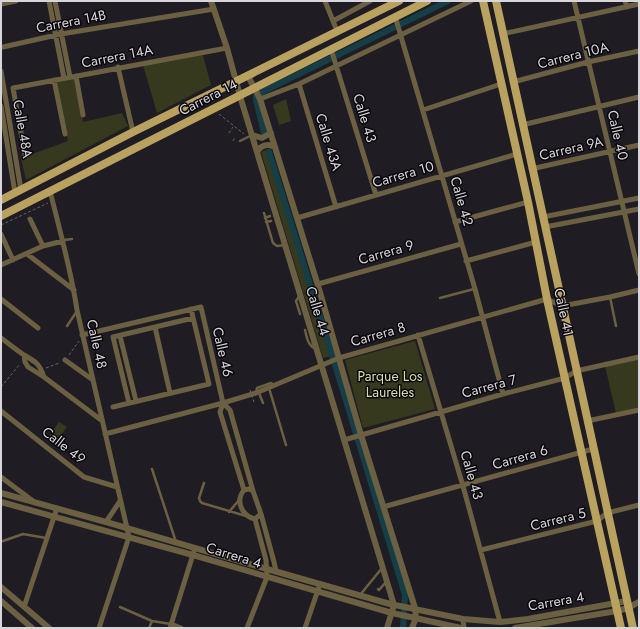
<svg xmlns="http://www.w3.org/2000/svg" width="640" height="629" font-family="Jost,sans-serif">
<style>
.green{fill:#36391d}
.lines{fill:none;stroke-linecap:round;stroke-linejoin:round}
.canal{stroke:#153e47;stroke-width:6}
.path{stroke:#66636a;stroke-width:1;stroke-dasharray:3 2;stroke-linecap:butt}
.service{stroke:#6b6041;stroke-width:2.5}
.minor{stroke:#6b6041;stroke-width:5}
.tertiary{stroke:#6b6041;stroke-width:6}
.primary{stroke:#b9a25f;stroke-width:8}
.path-bridge{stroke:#66636a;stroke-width:1;stroke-dasharray:3 2;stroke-linecap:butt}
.labels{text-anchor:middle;stroke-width:3;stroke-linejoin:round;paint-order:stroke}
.street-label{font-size:14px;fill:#d8d5db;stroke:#09070b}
.park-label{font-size:14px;fill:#d8dfa5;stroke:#09070b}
</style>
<rect width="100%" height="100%" fill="#201c24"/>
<path class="green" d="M202,52L211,85L157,113L143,65Z
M76,77L83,122L122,113L128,126L26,180L21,158L68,141L56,81Z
M286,99L291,121L279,125L273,105Z
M268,149H271L334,355L323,358L261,152Z
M415,341L435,409L363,428L345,360Z
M639,359V408L616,413L605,366Z
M59,422L67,427L54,444L47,439Z"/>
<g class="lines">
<path class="canal" d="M264,133L256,100V95L448,1
M269,152L344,394L405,595L403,628"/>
<path class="path" d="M219,114L244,134
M229,133L233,127
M233,141L235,137
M1,225L48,203
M69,355L79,341
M46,368L59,363
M1,387L20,364"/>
<path class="service" d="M240,141L252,135
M264,213L273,243L277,246L285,245
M265,218L270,216
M266,222L271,221
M64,240L72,239
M300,295L296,301L300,314
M610,297L616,326
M440,298L474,289
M67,326L77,311
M305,330C307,338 308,346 316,349
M269,388L286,445
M256,393L257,388L271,383L275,385
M259,393L263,403
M152,469L176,542
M204,483L199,498L200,501L202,503L246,516
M229,512L239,500
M3,541L23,534L46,538
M378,589L379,590L386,582
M360,595L382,568
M120,607L152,621L171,624
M149,628L152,621"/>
<path class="minor" d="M49,1L64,78
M55,1L70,77
M325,1L337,31
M574,1L639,274
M625,1L627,7
M1,4L16,1
M395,16L475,289L503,394
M333,21L370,1
M502,34L639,4
M3,47L61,34L214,9
M331,49L376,195
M118,67L133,132
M1,71L21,190
M76,76L83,115
M54,80L65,134
M513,82L588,62L639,51
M299,84L336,207
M260,99L299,84L471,1
M1,106L15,193
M423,110L501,84
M522,125L639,97
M25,155L13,88L227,48
M531,169L639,145
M50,191C60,231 71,270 77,310L129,537L99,628
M543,217L639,198
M297,218L517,154
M30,219L43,246
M455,222L528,202
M545,227L639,209
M1,234L13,260
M27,254L74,290
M466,261L536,242
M1,265L43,246L63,241
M318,284L461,244
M1,299L38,328
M155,327L170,393
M82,335L201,307L223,403L220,412L244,490
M418,335L463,486L500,622
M120,336L136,401
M1,338C8,343 16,350 24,355C36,362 39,363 44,377
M24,355L25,362L28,367L44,377L101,420
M65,360L93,380
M129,403L113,337L193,318
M223,403L230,410L253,491
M113,407L209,384L191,309
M1,411L84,477L117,487
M587,421L639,410
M105,434L223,403L256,393L339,358L547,299L562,306L610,297L639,290
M344,440L503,394L565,378L576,371L639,357
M1,477L33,501
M249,489L253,491L261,514L255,519C242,516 235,501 244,490Z
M383,507L593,449
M261,514L274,562L276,571
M106,522L120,501
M481,550L597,521L607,513L639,505
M24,607L57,508
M463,619L464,628
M171,624L181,628
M170,628L195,548
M247,628L267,577L266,560L255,519
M305,628L320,584"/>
<path class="tertiary" d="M211,1L227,48L240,96L394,605L387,628
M248,76L260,99L319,289L361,435L415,608L416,618L412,628
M252,135L262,138L271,133
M257,152C261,145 268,143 275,147
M1,493L106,522L267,569L390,604L463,619L500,622L528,619L627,601
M1,502L193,555L392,613L461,628
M1,587L49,628
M1,601L32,628
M515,628L617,611L628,608L639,602"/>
<path class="primary" d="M483,1L528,202L547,299L621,628
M496,1L633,628
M1,200L133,132L399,1
M1,216L427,1"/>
<path class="path-bridge" d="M250,390L254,402"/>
</g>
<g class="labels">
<g class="street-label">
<text transform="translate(71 21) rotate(-11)" y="5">Carrera 14B</text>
<text transform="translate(573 55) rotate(-14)" y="5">Carrera 10A</text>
<text transform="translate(117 56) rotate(-11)" y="5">Carrera 14A</text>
<text transform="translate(208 97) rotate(-27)" y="5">Carrera 14</text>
<text transform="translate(365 118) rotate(73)" y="5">Calle 43</text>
<text transform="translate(23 129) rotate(80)" y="5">Calle 48A</text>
<text transform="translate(618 135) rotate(77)" y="5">Calle 40</text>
<text transform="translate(329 142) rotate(73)" y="5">Calle 43A</text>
<text transform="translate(571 148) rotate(-13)" y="5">Carrera 9A</text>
<text transform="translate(403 174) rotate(-16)" y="5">Carrera 10</text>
<text transform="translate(462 201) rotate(74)" y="5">Calle 42</text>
<text transform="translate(386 252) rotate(-16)" y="5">Carrera 9</text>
<text transform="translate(318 311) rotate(73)" y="5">Calle 44</text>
<text transform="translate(564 312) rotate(78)" y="5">Calle 41</text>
<text transform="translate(378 334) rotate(-16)" y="5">Carrera 8</text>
<text transform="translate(97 344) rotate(77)" y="5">Calle 48</text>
<text transform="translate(223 352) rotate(77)" y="5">Calle 46</text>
<text transform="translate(489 386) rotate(-15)" y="5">Carrera 7</text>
<text transform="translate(64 445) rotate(38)" y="5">Calle 49</text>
<text transform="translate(520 457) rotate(-16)" y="5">Carrera 6</text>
<text transform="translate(472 475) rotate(74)" y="5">Calle 43</text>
<text transform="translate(558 519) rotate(-14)" y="5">Carrera 5</text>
<text transform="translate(234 555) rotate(17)" y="5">Carrera 4</text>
<text transform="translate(556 601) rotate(-10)" y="5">Carrera 4</text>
</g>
<g class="park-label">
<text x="390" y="381">Parque Los<tspan x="390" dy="16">Laureles</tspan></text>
</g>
</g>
<rect width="640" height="629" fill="none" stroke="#d8d5db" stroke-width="4"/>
</svg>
